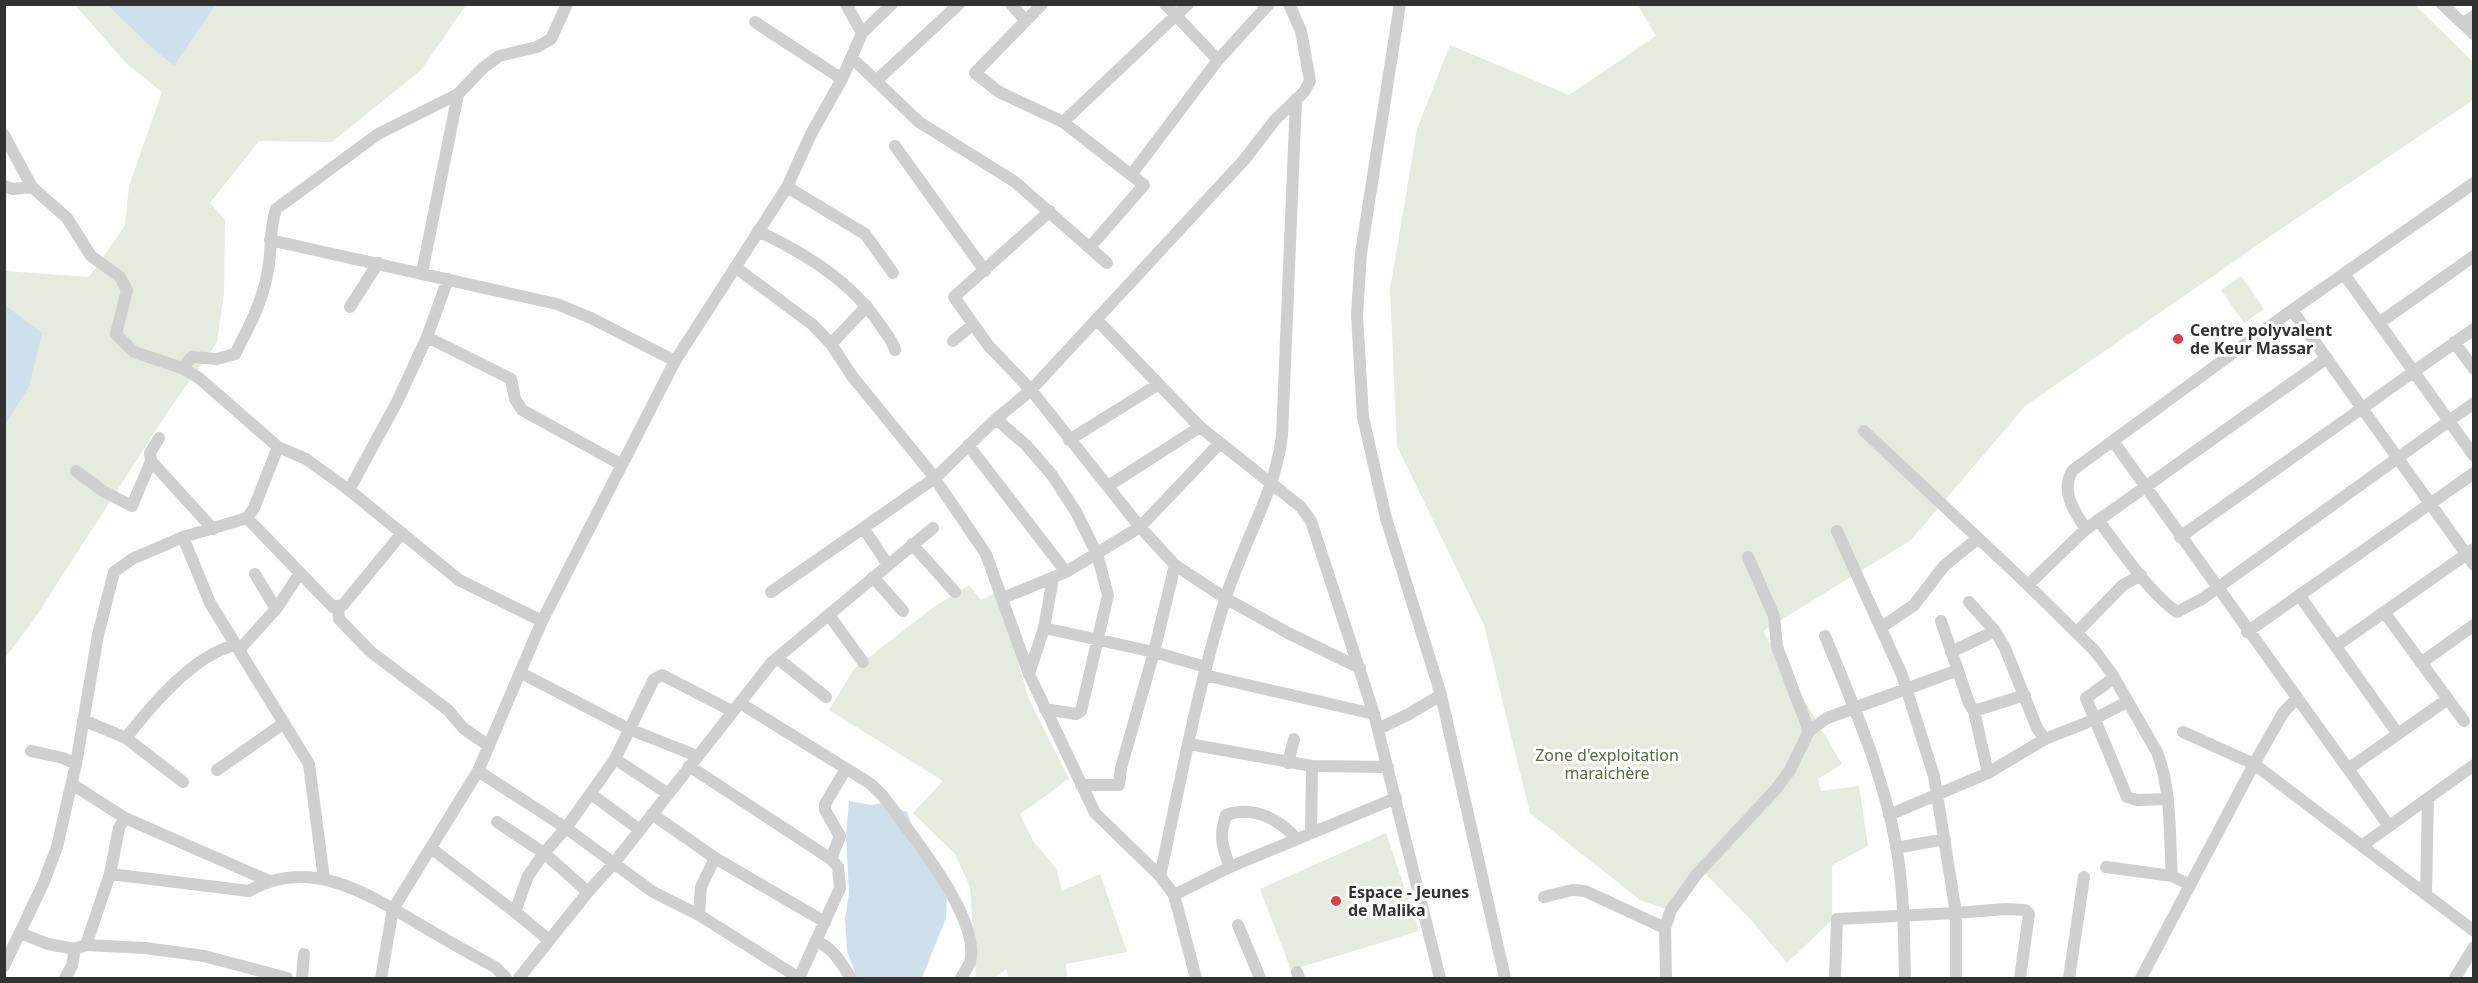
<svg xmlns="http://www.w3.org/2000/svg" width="2478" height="983" font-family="'Noto Sans',sans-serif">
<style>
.green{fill:#e5ebde}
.water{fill:#cfe0ed}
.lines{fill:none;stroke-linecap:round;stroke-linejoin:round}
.street{stroke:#cfcfcf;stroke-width:12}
.poi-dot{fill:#e13d44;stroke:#fff;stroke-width:2}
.labels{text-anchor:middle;stroke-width:6;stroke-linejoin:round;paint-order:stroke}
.poi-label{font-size:16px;font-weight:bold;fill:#323232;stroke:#fff;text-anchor:start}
.park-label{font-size:16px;fill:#546e40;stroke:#fff}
</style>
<rect width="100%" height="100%" fill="#fff"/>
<path class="green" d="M2414,4L2473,62V100L2269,237L2025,406L1911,540L1763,631L1842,764L1818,779L1821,791L1859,786L1868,846L1832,865V920L1787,963L1751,920L1703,872L1675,912L1640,900L1530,813L1484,625L1397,446L1390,289L1417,129L1450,45L1569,95L1656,36L1638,5Z
M75,5H107L153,49L174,66L216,5H466L421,70L332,142L259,141L210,203L225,220L224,294L217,342L167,413L33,621L5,658V271L89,277L125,226L129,186L162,92L126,63Z
M2241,276L2264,309L2244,323L2221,290Z
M969,585L981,600L999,591L1028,697L1069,779L1020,814L1033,841L1056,868L1062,891L1100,874L1127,952L1066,964L1067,978H1009L1006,969L994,978H976L970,887L955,854L913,813L943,781L829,710L854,669L931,609Z
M1386,833L1419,931L1291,970L1260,889Z"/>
<path class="water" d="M107,5H216L174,66L153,49Z
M5,305L42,333L29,387L5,424Z
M849,801L872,805L882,803L907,812L918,842L947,893L946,918L922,978H857L847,951L845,919L849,893L846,836Z"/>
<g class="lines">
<path class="street" d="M846,4L862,33
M1011,4L1025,20
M1042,4L975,73L999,92L1063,122L1144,185L1090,247
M1165,4L1218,60
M1400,4L1361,253L1357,315L1363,417L1386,518L1441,695L1505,978
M2442,4L2474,34
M755,22L842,79
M2463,23L2474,16
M852,58L919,122L1015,182L1107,263
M876,81L959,4
M1063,122L1188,4
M4,135L32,187
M895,146L985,271
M1131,175L1218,60L1269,4
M4,186L13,189L32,187L67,218L91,256L120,277L127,290L116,334L134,352L182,368L199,378L278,447L306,459L349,490L459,580L542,621
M787,187L865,234L893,273
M1050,211L954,297L988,345L1031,390L1140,527L1175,565L1225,598L1288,633L1360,668
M758,231C806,254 851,281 881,326C886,334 893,341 895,350
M270,240L557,304L591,318L675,361
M735,267L813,325L831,344L852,376L931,473L986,554L1029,674L1095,813L1160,876L1174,895L1196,978
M422,273L458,94L483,68L499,56L537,47L551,39L567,4
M2344,274L2474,456
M350,307L378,263
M2292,310L2474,565
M1097,320L1200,427L1301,507L1311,521L1374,714L1440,978
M2379,323L2474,256
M427,337L511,379L515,399L522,410L622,465
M953,341L972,325
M2454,342L2474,369
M831,344L867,306
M182,368L192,357L217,359L235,354C249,327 263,301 268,270C272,249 269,230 276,209L378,134L458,94
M996,419L1026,445L1052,475L1076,512L1097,554L1108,595L1081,711L1076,714L1045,709
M1864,431L2028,585L2095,651L2112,674L2157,752C2172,791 2169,835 2172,876
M1069,440L1159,384
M2113,441L2389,826
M968,445L1066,572
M151,461L213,529
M76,471L103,491L132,506L151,461L150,453L159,438
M1108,486L1200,427
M349,490L397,402L427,337L448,279
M247,518L333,607L343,605L402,533
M2098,520C2119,547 2149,593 2177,612L2202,599L2474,403
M864,529L888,565
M2086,529C2075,513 2059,490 2073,470L2292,310L2474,183
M1837,531L1902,675L1934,776L1956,913V978
M183,537L210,603L309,764L324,879
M2180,537L2474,329
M912,544L955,592
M1748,557L1774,616L1777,647L1809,731
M255,574L276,609
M873,577L903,611
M2028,585L2086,529L2327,358
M771,592L935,478L996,419L1031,390L1244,160L1275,120L1304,92L1310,81L1301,31L1289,4
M2299,595L2398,734
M1003,598L1066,572L1140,527L1219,444
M1969,602L1995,631L2005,648L2037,728L2045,739
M338,608L339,619L371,652L448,710L463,728L489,746
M2384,612L2464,721
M829,615L863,662
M1941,621L1969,703L1974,711L1988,773
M1882,627L1914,605L1944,566L1978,538
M1044,628L1154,652L1206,667
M2077,632L2123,585L2141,575
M2247,632L2474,473
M1825,636C1853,704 1883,773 1896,845C1904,889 1904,934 1905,978
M2336,646L2474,549
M239,650L276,609L300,573
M1951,652L1995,631
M777,658L826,697
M2421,663L2474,625
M521,673L629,729L697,756
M1029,674L1044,628L1053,578
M1204,675L1374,714
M2114,678L2086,698L2127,797L2137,800L2167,799
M740,703L871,784L883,796C908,831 982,918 970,962C968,967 964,973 961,978
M1974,711L2025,695
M83,720L126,738L183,782
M1378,729L1409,714L1441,695
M2183,732L2254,764L2474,931
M126,738C151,706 194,654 236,645
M1189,744L1312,766L1388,767
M31,751L63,758L76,764
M615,759L667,793
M1288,763L1294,739
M689,766L831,859L838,867L840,888L799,978
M2348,769L2448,699
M217,770L284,723
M478,771L566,828L653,892L699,915L799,978
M72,784L125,818
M1081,785H1119L1121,768L1154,652L1175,565
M591,794L640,830
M652,814L715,858L825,922
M1889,815L1988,773L2045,739L2086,723L2127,702
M497,822L544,853L588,892
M1311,833L1312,766
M2363,845L2474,765
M1896,848L1945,839
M432,849L515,912L549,940
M831,859L840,836L825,810V804L846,769
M1230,867C1222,847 1219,836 1226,815C1253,805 1279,819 1297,839
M2106,867L2172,876L2190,885
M110,874L249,891C308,856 367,893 419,924C444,939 469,953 495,967L506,978
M1160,876C1180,784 1197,690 1225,600C1242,544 1275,494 1282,436L1296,99
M2426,893L2428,798
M1174,895L1230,867L1396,798
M1544,897L1572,890L1585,891L1665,928
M515,912L528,876L544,853L566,828L615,759L654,679L662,675L732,711
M699,915L701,887L715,858
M1238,925L1260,978
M20,933L48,944L75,949L86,945L145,948L204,956L287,978
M817,942C832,946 843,966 851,978
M86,945L110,874L119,828L125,818L267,880
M4,966L43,884L57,847L76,764L98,635L114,572L132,559L183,537L247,518L254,508L278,447
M1297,972L1299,978
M65,978L72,966L75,949
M302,978L304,954
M381,978L393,909L478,771L542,621L675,361L787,187L811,134L842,79L862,33L892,4
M519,978L588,892L614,863L772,662L933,528
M1666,978L1665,928L1671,910L1697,874L1776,789L1790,770L1809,731L1827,718L1958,670
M1835,978L1837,919L1956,913L2005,909L2025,910L2029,914L2020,978
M2069,978L2084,877
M2141,978L2254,764L2283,713L2296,699
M2455,978L2474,947"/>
</g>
<g class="poi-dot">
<circle cx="2178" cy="339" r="6"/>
<circle cx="1336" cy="901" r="6"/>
</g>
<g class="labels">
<g class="poi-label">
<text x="2190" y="336">Centre polyvalent<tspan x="2190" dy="18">de Keur Massar</tspan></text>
<text x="1348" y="898">Espace - Jeunes<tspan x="1348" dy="18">de Malika</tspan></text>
</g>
<g class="park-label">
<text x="1607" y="761">Zone d'exploitation<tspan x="1607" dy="18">maraichère</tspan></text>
</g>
</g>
<rect width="2478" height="983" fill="none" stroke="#323232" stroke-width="12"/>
</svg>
